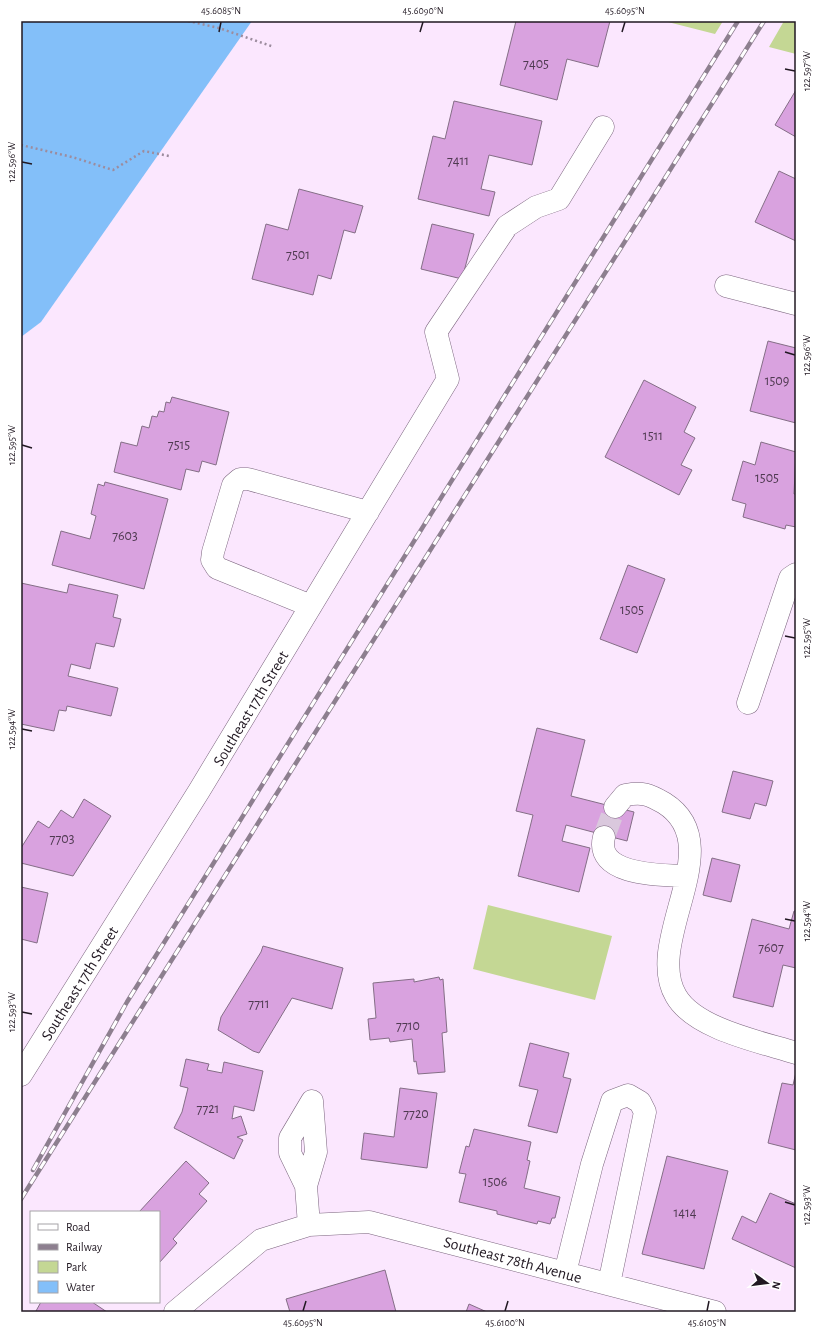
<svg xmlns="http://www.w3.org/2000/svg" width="817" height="1333" font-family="'Alegreya Sans',sans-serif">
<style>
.green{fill:#c4d794}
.water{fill:#83bff9}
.building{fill:#d9a2df;stroke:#846e86}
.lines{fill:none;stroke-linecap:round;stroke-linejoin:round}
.minor-tunnel{stroke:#dac8dd;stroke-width:22;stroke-dasharray:22 11;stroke-linecap:butt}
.minor-casing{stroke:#7c667f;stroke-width:23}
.path{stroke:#9c8c9e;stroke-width:2.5;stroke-dasharray:2 3;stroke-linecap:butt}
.minor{stroke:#fff;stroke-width:22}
.rail-casing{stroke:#8d7f8f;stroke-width:4.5}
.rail{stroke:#fff;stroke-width:3;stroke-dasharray:9;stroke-linecap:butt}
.ticks{fill:none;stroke:#211822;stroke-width:1.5}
.labels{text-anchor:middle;stroke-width:3.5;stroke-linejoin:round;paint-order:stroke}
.number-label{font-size:14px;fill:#4f3a51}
.street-label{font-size:16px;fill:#211822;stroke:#fff}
.neatline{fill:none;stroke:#211822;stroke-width:1.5}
.ticks-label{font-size:10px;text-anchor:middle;fill:#211822}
</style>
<rect width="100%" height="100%" fill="#fbe7fe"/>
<path class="green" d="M664,21H723L715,34Z
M784,21H796V54L769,47Z
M488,905L612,936L595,1000L473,969Z"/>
<path class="water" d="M21,21H252L41,322L21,337Z"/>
<path class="building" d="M516,21H610L598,67L567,59L557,100L500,85Z
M796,90V137L775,125Z
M454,101L542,121L532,165L489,155L481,189L495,192L489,216L418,199L433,136L445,139Z
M779,171L796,179V241L755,222Z
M299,189L363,206L355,233L344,230L331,279L318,275L313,295L252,279L266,224L288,230Z
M432,224L474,234L462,279L421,269Z
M768,341L796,348V423L750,411Z
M644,380L696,407L684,432L695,438L681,465L692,470L679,495L605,457Z
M172,397L229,412L216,465L202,461L199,472L186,469L181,490L114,472L121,442L137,446L142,426L149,428L152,416L157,417L159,411L164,412L166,402L170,403Z
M761,442L796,452L794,494H796V527L786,525L785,529L743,517L746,504L732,500L743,461L755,465Z
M105,482L168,499L144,589L52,565L61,531L90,539L96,516L91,514L98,484L104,486Z
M628,565L665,579L637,653L600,639Z
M21,583L67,593L69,584L118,595L113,617L121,619L114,647L96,643L90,669L71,664L68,676L118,688L111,716L67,706L66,711L59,710L54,731L21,724Z
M537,728L585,740L571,796L634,812L627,841L566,825L562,841L590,848L579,892L518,876L533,815L516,811Z
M733,771L773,781L766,806L755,803L750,819L722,812Z
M84,799L111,816L73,876L21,863V848L38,821L49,828L61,810L73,818Z
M712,858L740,865L731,902L703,895Z
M21,887L48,893L37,943L21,939Z
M794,911H796V968L783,965L773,1007L733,997L752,919L789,929Z
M263,946L343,968L332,1009L292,998L259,1053L253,1051L218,1030L221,1017L261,952Z
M439,977L440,980L443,979L447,1032L442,1033L445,1072L418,1074L416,1061L414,1062L412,1039L390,1042L389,1038L370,1040L368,1019L376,1018L373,983L414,979V982Z
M530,1043L569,1053L563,1077L571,1079L557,1133L528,1126L538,1090L519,1086Z
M186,1059L209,1064L207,1070L222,1073L224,1062L263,1071L254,1111L234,1106L232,1119L241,1116L247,1134L237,1137L243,1140L234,1159L174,1128L182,1112L188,1088L180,1086Z
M796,1072V1150L768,1143L782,1083L793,1085Z
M400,1088L437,1093L427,1168L361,1159L364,1133L394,1137Z
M474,1129L531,1142L527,1160L530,1161L524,1188L560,1197L555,1218H552L550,1224L538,1221L537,1224L497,1214V1211L459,1202L466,1174L459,1173L466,1146L469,1147Z
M667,1156L728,1171L704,1269L642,1254Z
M186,1161L209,1183L199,1194L207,1201L173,1239L177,1243L159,1263V1212H139Z
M770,1193L796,1204V1268L732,1239L742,1216L756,1223Z
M385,1270L396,1312H290L286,1299Z
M41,1302H92L107,1312H37L36,1311Z
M469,1304L487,1312H466Z"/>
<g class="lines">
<path class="minor-tunnel" d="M604,837L615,807"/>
<g class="minor-casing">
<path id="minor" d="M726,286L796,304
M311,606L217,568L212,560L213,552L233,485L240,479H248L368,512
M748,703L790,578L796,574
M615,807L625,795C643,792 648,794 664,803C731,845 643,940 676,996C695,1029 761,1042 796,1053
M604,837C594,876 662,875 687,876
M21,1075L199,791L448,379L436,332L507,226L536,207L559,199L603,127
M306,1186L316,1152L312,1101L290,1138V1153L306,1186L309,1225
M565,1273L592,1164L612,1101L628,1095L640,1102L645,1112L609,1284
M175,1312L261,1240L309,1225L369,1222L715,1312"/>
</g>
<path class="path" d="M188,21L219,28L274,47
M21,145L72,157L113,170L144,151L169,156"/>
<use href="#minor" class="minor"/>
<g class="rail-casing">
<path id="rail" d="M33,1170L127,1002L738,21
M21,1199L764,21"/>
</g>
<use href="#rail" class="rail"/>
</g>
<path class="ticks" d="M219,32L221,22M420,32L423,22M622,32L625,22M785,69L795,71M22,162L32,164M785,352L795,355M22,445L32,448M785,636L795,638M22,729L32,731M785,919L795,921M22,1012L32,1014M785,1202L795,1205M303,1311L306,1301M505,1311L508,1301M707,1311L709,1301"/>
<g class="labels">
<g class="number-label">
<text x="536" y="68">7405</text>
<text x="458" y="165">7411</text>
<text x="298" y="259">7501</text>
<text x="777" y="385">1509</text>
<text x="653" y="440">1511</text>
<text x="179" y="449">7515</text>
<text x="767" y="482">1505</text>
<text x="125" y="540">7603</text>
<text x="632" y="614">1505</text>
<text x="62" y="843">7703</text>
<text x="771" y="952">7607</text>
<text x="259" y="1008">7711</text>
<text x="408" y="1030">7710</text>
<text x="208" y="1113">7721</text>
<text x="416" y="1118">7720</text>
<text x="495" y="1186">1506</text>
<text x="685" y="1217">1414</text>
</g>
<g class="street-label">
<text transform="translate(250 708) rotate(-59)" y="6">Southeast 17th Street</text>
<text transform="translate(79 983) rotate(-58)" y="6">Southeast 17th Street</text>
<text transform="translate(513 1259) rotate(15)" y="6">Southeast 78th Avenue</text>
</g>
</g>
<rect width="817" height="1333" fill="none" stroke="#ffffff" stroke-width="44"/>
<rect x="30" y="1211" width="130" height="92" fill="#ffffff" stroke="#a6a3a7"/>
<rect x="38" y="1224" width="20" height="6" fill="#ffffff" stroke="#a6a3a7"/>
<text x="66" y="1231" font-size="12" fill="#211822">Road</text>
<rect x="38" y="1244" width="20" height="6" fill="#8d7f8f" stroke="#a6a3a7"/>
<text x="66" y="1251" font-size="12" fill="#211822">Railway</text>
<rect x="38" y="1261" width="20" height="12" fill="#c4d794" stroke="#a6a3a7"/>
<text x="66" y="1271" font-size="12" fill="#211822">Park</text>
<rect x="38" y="1281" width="20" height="12" fill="#83bff9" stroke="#a6a3a7"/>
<text x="66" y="1291" font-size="12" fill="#211822">Water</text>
<g transform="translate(767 1283) rotate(104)" stroke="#ffffff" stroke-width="3" paint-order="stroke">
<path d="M0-3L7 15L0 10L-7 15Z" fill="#211822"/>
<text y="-6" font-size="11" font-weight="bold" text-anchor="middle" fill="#211822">N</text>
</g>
<rect x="22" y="22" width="773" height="1289" class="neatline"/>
<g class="ticks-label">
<text x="221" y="14">45.6085°N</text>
<text x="423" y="14">45.6090°N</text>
<text x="625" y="14">45.6095°N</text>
<text transform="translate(806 71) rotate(-90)" y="4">122.597°W</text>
<text transform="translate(11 162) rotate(-90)" y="4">122.596°W</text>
<text transform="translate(806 355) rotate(-90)" y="4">122.596°W</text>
<text transform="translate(11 445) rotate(-90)" y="4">122.595°W</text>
<text transform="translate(806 638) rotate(-90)" y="4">122.595°W</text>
<text transform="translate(11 729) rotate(-90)" y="4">122.594°W</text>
<text transform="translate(806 921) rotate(-90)" y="4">122.594°W</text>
<text transform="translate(11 1012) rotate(-90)" y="4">122.593°W</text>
<text transform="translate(806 1205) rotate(-90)" y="4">122.593°W</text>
<text x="303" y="1326">45.6095°N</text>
<text x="505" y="1326">45.6100°N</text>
<text x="707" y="1326">45.6105°N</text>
</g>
</svg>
